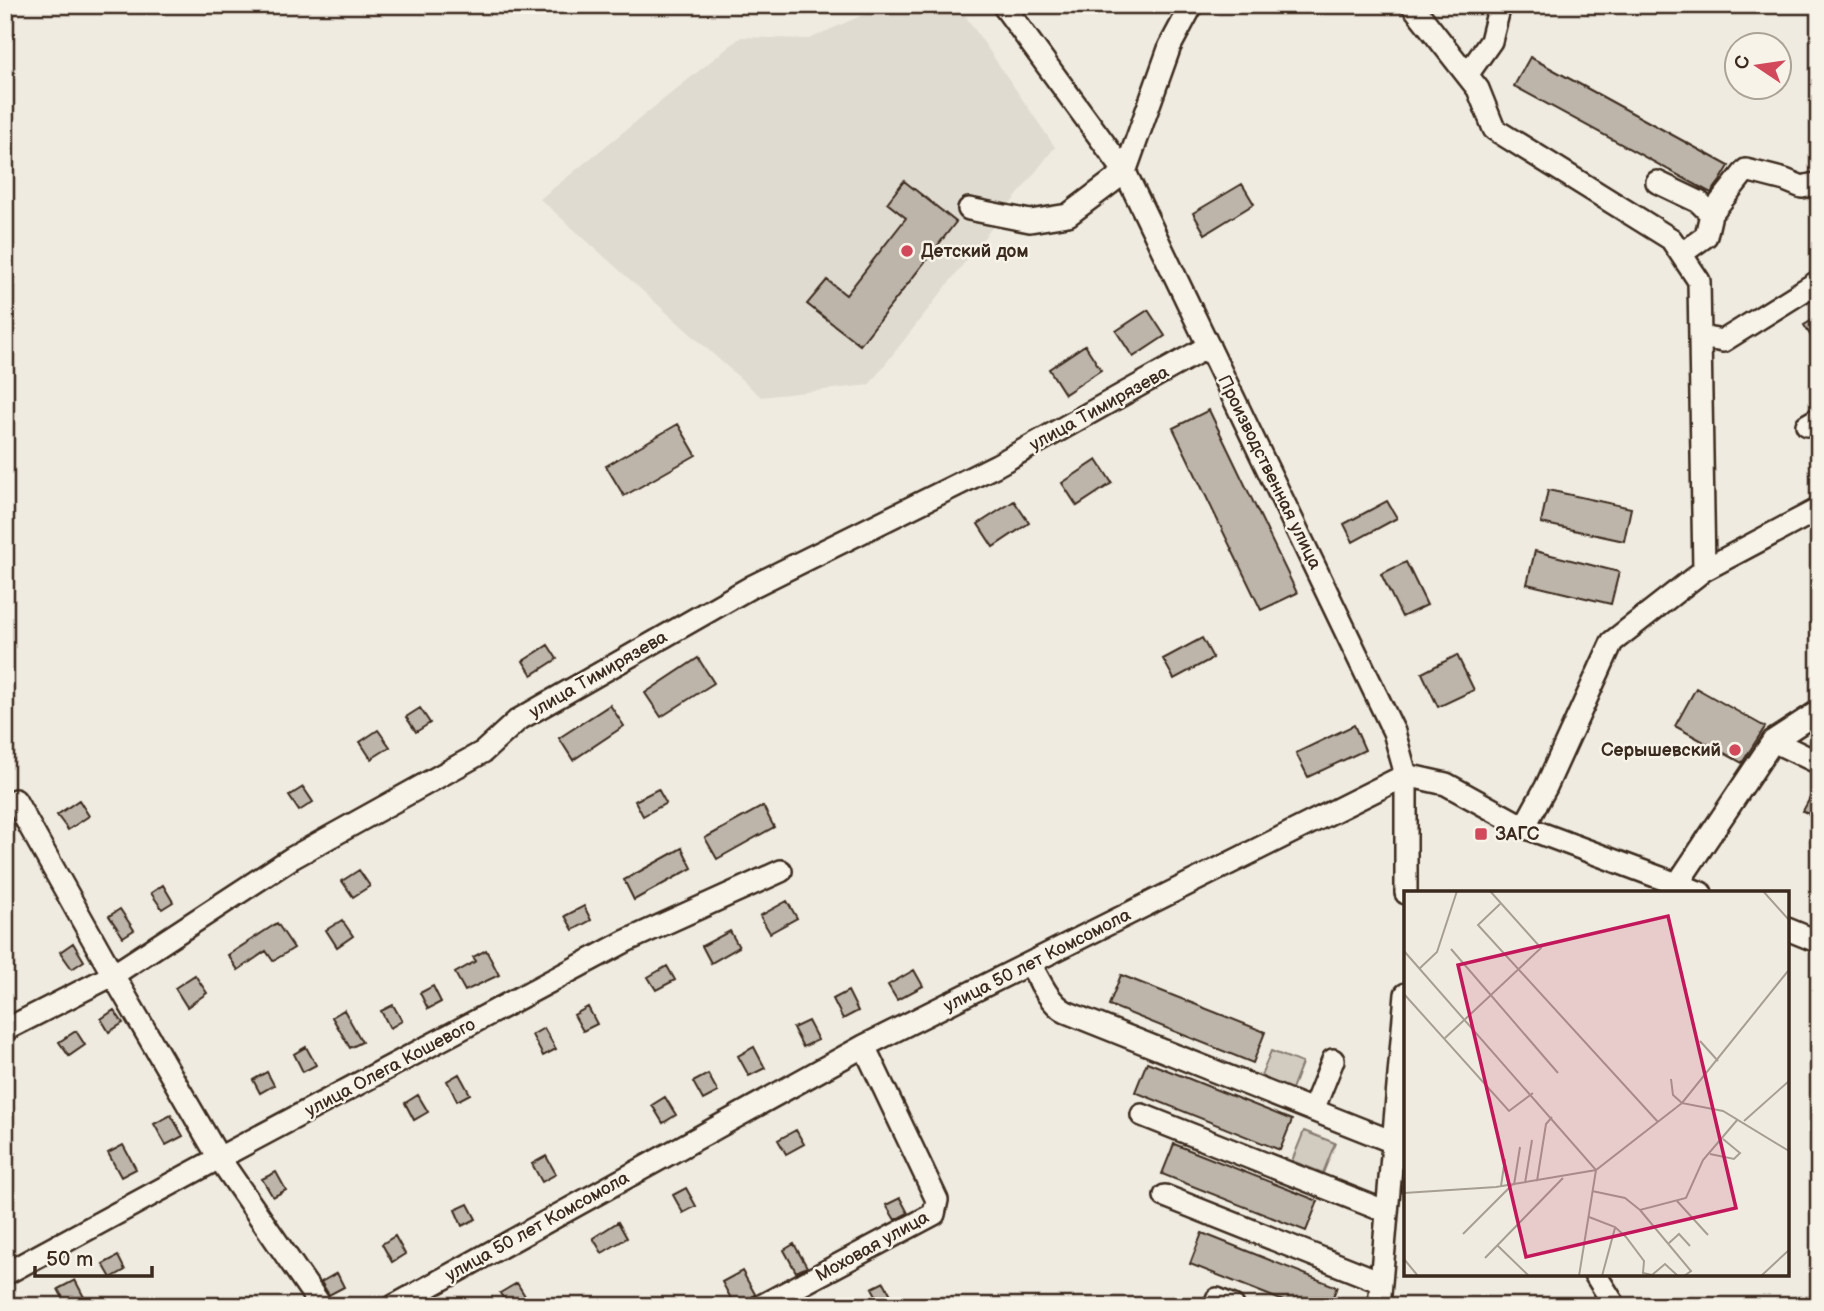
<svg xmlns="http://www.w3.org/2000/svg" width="1824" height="1311" font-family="'Balsamiq Sans',sans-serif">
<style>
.built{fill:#e0dbd0}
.green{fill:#d1cbc0;stroke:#867a6f;stroke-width:2}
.building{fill:#bdb5aa;stroke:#3b2a1e;stroke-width:2}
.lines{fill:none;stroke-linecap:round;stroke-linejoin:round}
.minor-casing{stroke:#3b2a1e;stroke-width:26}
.minor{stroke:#f7f3e8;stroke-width:21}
.poi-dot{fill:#d1495b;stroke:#f7f3e8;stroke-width:2.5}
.labels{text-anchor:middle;stroke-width:5;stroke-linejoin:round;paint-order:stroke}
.poi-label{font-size:18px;font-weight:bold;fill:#3b2a1e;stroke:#f7f3e8;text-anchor:start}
.street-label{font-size:18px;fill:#3b2a1e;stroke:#f7f3e8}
.inset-road{fill:none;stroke:#a79e92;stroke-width:2}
.view{fill:#c2185b;fill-opacity:0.15;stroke:#c2185b;stroke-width:3.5}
.inset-edge{fill:none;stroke:#3b2a1e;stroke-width:3.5}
</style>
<rect width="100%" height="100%" fill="#efebe0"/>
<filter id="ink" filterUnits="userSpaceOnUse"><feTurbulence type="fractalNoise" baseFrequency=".0143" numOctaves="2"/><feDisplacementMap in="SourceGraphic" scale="14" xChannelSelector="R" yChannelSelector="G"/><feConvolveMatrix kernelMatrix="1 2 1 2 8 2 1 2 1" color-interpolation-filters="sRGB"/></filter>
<g filter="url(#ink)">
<path class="built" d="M885,5H958L1055,147L869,385L761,397L540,199L741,37L809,39Z"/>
<path class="green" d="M1271,1051L1302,1063L1290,1094L1259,1081Z
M1304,1131L1335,1143L1323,1173L1292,1161Z"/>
<path class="building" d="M1530,57L1729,166L1720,181L1711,193L1514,86Z
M904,181L956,222L860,345L807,304L827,280L846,295L906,218L887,203Z
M1242,184L1254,204L1205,234L1193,213Z
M1148,310L1165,336L1133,357L1116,331Z
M1819,316V349L1804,325Z
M1085,345L1101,370L1065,394L1049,369Z
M1209,410L1297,593L1261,610L1173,428Z
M678,424L696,455L624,496L606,466Z
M1097,460L1112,483L1077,506L1062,483Z
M1548,490L1631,508L1624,541L1541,523Z
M1014,501L1029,523L993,547L978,524Z
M1387,501L1397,518L1353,542L1344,524Z
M1535,551L1619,572L1611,604L1527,584Z
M1406,562L1427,605L1402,617L1381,574Z
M1202,638L1213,658L1174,679L1163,659Z
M548,645L557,659L532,675L523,661Z
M1457,655L1474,690L1438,707L1422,673Z
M698,658L714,683L661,717L645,693Z
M1696,688L1765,727L1742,763L1675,726Z
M610,705L624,726L573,760L559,738Z
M420,708L430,723L416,732L406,717Z
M1354,725L1365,750L1308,777L1296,753Z
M378,730L390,747L371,759L360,742Z
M1819,781V819L1803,811Z
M303,787L313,802L299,811L289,796Z
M658,789L666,803L643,816L635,801Z
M79,800L89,816L68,830L57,815Z
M763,806L774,827L717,859L705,838Z
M682,848L692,868L634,900L624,880Z
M359,870L370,886L353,897L342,881Z
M163,885L173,902L162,909L151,893Z
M787,901L797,918L770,933L760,916Z
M584,906L591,920L573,930L565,916Z
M120,909L134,930L123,937L109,916Z
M342,920L353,936L337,947L326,930Z
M277,923L294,948L273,961L266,951L238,970L228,955Z
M730,931L739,947L711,963L702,946Z
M73,943L84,961L72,969L60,952Z
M486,950L499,975L465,991L455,973L476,961L473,957Z
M667,966L675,980L656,990L648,977Z
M914,970L923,986L897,1000L888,985Z
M195,975L207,993L187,1007L175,988Z
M1121,975L1265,1032L1253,1063L1109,1005Z
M433,986L441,1002L428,1009L420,993Z
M848,991L858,1011L843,1019L833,999Z
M393,1005L402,1021L390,1028L381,1011Z
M588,1007L597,1024L583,1031L574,1015Z
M114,1010L123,1023L109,1032L101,1019Z
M344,1010L362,1042L350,1048L332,1017Z
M808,1021L818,1040L803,1047L793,1028Z
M544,1028L556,1049L543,1056L532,1035Z
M76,1031L85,1045L69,1056L59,1042Z
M306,1047L316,1065L303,1072L294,1054Z
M754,1047L765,1068L749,1076L738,1056Z
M1147,1062L1292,1120L1280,1150L1135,1092Z
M267,1072L274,1085L260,1093L253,1080Z
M459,1074L470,1094L457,1101L447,1081Z
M708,1074L718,1092L703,1100L693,1082Z
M418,1095L428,1112L414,1120L405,1103Z
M665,1097L676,1115L663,1123L652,1105Z
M171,1115L183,1136L166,1145L154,1124Z
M796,1130L804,1144L786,1154L778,1140Z
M1174,1144L1318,1201L1306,1231L1162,1174Z
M123,1145L136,1169L121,1177L108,1153Z
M546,1156L556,1174L542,1182L532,1164Z
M276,1172L286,1190L273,1197L262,1179Z
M686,1188L696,1206L683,1213L673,1195Z
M900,1198L908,1213L895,1220L886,1205Z
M468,1204L476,1219L462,1226L455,1210Z
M618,1222L627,1238L602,1253L593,1238Z
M1202,1233L1337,1287L1329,1306H1296L1190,1264Z
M395,1236L405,1254L392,1262L382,1244Z
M794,1244L807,1267L796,1272L784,1250Z
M118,1256L125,1270L111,1278L103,1264Z
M742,1271L755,1294L750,1299L748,1303L744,1306H735L722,1282Z
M337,1273L344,1287L329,1295L321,1282Z
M75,1280L85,1299L72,1306H67L58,1289Z
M884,1282L897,1306H882L872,1288Z
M517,1283L525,1296L508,1306L500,1293Z"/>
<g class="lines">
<g class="minor-casing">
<path id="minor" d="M1192,5L1170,46L1125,172L1394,732L1406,775V893
M1412,5L1478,89L1494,129L1671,239L1699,281L1704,570L1612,642L1546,787L1524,827
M1467,75L1491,41L1500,5
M1657,182L1699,202L1711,214L1706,236L1681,254
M969,209L1030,221L1068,215L1125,172L1003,5
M1711,214L1746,170L1785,180L1802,187L1815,184
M1700,337L1723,341L1819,281
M1807,425L1819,418
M1704,570L1819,509
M1773,741L1819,763
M5,806L15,800L113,975L219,1158L321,1306
M1678,883L1773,741L1819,711
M1787,929L1819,942
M1030,963C1039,980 1049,1003 1066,1012L1393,1142
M5,1030L113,975L292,858L483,752L518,720L751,587L997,465L1209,346
M1313,1110L1333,1060
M1142,1115L1387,1212
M1165,1196L1381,1282
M5,1274L219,1158L626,941L781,871
M1595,1274L1615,1306
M1217,1299L1233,1306
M394,1306L864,1046L1406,775L1446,784L1524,827L1701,893
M761,1306L934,1214L937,1200L864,1046
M1379,1306L1406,994"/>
</g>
<use href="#minor" class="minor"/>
</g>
</g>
<g class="poi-dot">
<circle cx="907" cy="251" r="7"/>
<circle cx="1735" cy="750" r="7"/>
<rect x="1474" y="827" width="14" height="14" rx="3.5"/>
</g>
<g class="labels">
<g class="poi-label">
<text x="921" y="257">Детский дом</text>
<text x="1721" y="756" text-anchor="end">Серышевский</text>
<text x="1495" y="840">ЗАГС</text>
</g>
<g class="street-label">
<text transform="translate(1099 408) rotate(-29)" y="6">улица Тимирязева</text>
<text transform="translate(1270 472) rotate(64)" y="6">Производственная улица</text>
<text transform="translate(598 674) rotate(-30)" y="6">улица Тимирязева</text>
<text transform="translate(1037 960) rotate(-27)" y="6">улица 50 лет Комсомола</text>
<text transform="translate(390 1067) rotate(-28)" y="6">улица Олега Кошевого</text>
<text transform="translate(537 1226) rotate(-29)" y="6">улица 50 лет Комсомола</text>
<text transform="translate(872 1246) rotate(-29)" y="6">Моховая улица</text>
</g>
</g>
<g transform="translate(1404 891)">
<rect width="385" height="385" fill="#efebe0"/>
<path class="inset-road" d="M359,0L385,29M96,13L74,34L254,231M47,58L154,182M0,60L192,279L175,385M15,78L33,61L53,0M0,103L105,220L129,202M41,147L137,57L86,0M296,150L314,170M267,188L269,204L278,212L384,80M340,230L385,190M306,263L330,268L336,262L319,248M133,290L142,233L148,226M121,292L128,249M110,294L116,256M97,295L101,268M188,300L221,307L236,319L282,307L299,269L334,228M0,302L92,296L192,279L278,212L319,220L385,260M273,310L304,344M236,319L287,380L280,385M185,326L211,336L222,346L240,370L239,382L248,384L261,373L274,385M59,343L108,294M265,352L275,343L286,355M93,354L125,385M81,367L159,287M0,368L14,385M198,385L211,337M357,385L385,359"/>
<path class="view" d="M264,25L332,317L122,366L54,74Z"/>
<rect width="385" height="385" class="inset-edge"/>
</g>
<rect width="1824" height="1311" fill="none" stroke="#f7f3e8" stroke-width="28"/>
<rect x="14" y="14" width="1796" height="1283" fill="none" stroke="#3b2a1e" stroke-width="2.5" filter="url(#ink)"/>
<g transform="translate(1758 66) rotate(283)"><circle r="33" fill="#f7f3e8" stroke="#aca397" stroke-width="2"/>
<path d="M0-5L12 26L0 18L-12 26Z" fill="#d1495b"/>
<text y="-10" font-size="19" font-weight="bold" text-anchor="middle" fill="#3b2a1e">С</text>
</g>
<path d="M35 1266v10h117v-10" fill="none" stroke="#3b2a1e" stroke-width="3.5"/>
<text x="46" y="1266" font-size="21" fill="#3b2a1e" stroke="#f7f3e8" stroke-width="5" paint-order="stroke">50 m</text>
</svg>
